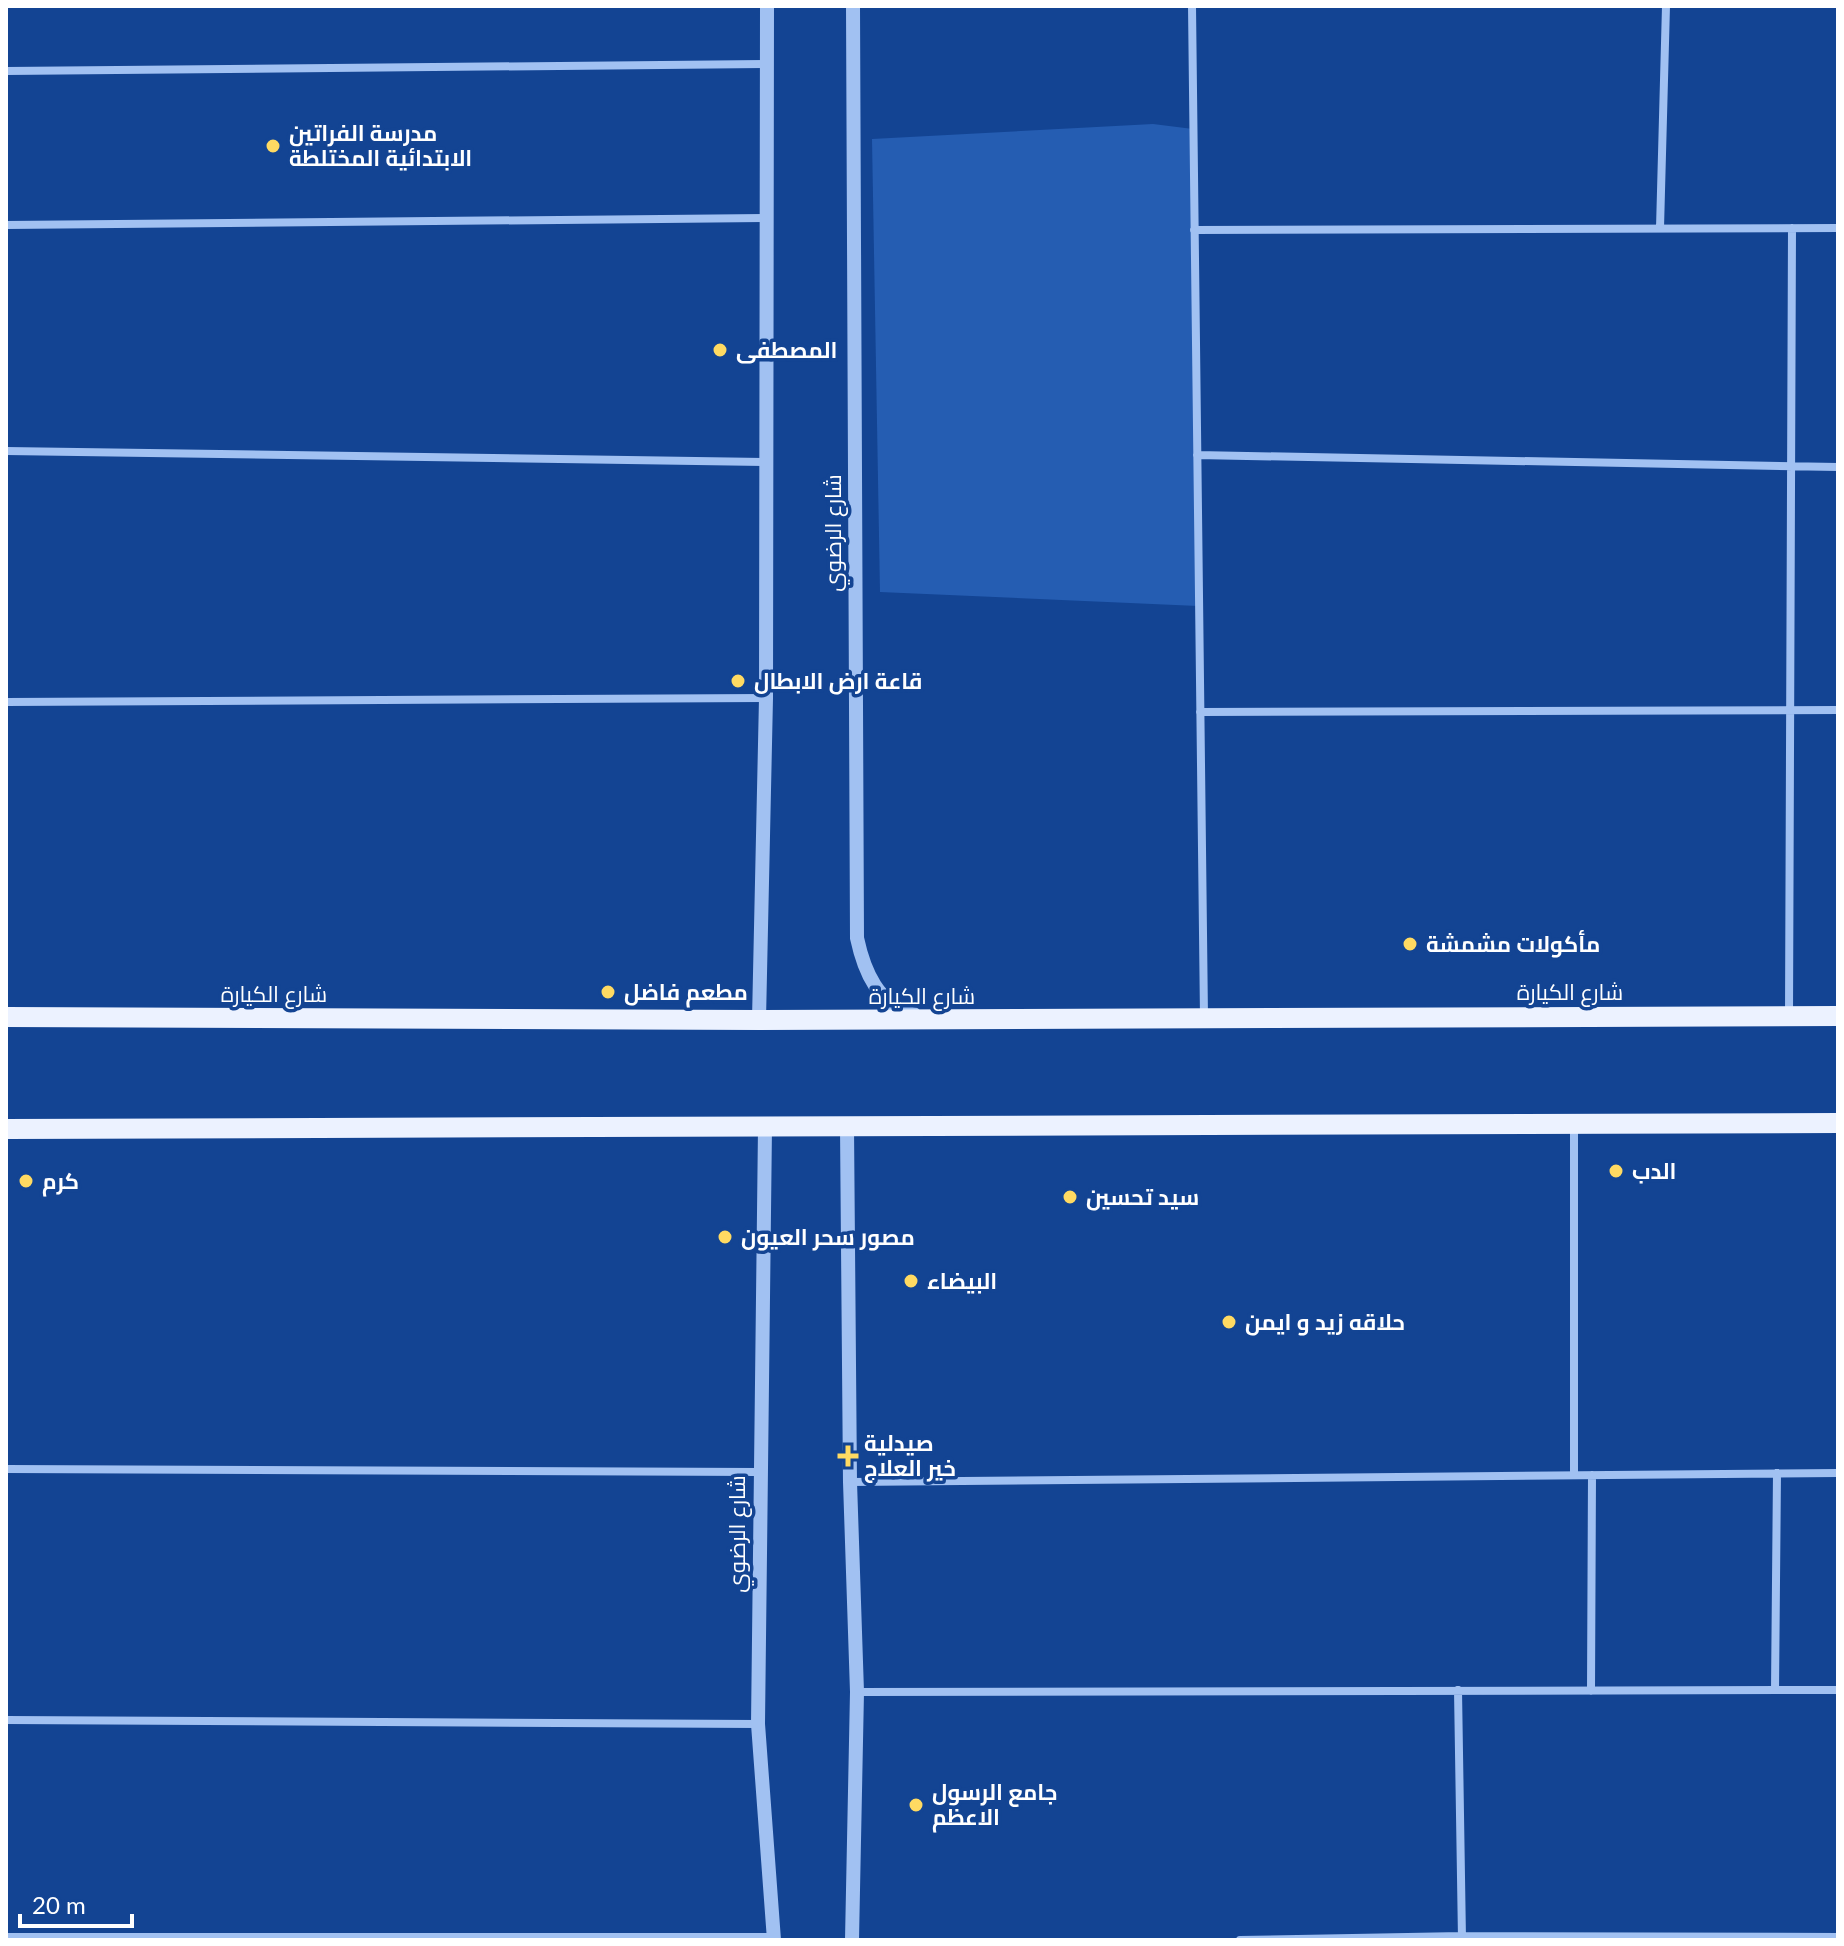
<svg xmlns="http://www.w3.org/2000/svg" width="1844" height="1946" font-family="Lato,Cairo,sans-serif">
<style>
.green{fill:#255db2}
.lines{fill:none;stroke-linecap:round;stroke-linejoin:round}
.minor{stroke:#a1c1f2;stroke-width:8}
.tertiary{stroke:#a1c1f2;stroke-width:14}
.primary{stroke:#ecf2ff;stroke-width:20}
.poi-dot{fill:#ffda62;stroke:#134493;stroke-width:3}
.labels{text-anchor:middle;stroke-width:7;stroke-linejoin:round;paint-order:stroke}
.poi-label{font-size:22px;font-weight:bold;fill:#fff;stroke:#134493;text-anchor:start}
.street-label{font-size:22px;fill:#fff;stroke:#134493}
</style>
<rect width="100%" height="100%" fill="#134493"/>
<path class="green" d="M1153,124L1193,129L1198,606L880,592L872,139Z"/>
<g class="lines">
<path class="minor" d="M1192,6L1204,1017
M6,71L767,64
M6,225L766,218
M1660,228L1666,6
M1194,230L1838,228
M6,451L766,462
M1197,455L1838,467
M6,702L766,698
M1200,712L1838,710
M1789,1015L1792,228
M6,1469L759,1472
M1574,1474V1127
M850,1482L1838,1473
M1458,1690L1462,1939
M1775,1690L1777,1473
M1591,1691L1592,1475
M857,1692L1838,1690
M6,1720L758,1724
M6,1937H774
M1240,1940L1462,1936L1838,1937"/>
<path class="tertiary" d="M853,6L857,938C864,971 878,1005 914,1014
M759,1020L766,698L767,6
M765,1127L758,1724L774,1940
M847,1127L850,1482L857,1692L852,1940"/>
<path class="primary" d="M6,1017L759,1020L1838,1016
M6,1129L1838,1123"/>
</g>
<g class="poi-dot">
<circle cx="273" cy="146" r="8"/>
<circle cx="720" cy="350" r="8"/>
<circle cx="738" cy="681" r="8"/>
<circle cx="1410" cy="944" r="8"/>
<circle cx="608" cy="992" r="8"/>
<circle cx="1616" cy="1171" r="8"/>
<circle cx="26" cy="1181" r="8"/>
<circle cx="1070" cy="1197" r="8"/>
<circle cx="725" cy="1237" r="8"/>
<circle cx="911" cy="1281" r="8"/>
<circle cx="1229" cy="1322" r="8"/>
<path d="M844 1444h8v8h8v8h-8v8h-8v-8h-8v-8h8z"/>
<circle cx="916" cy="1805" r="8"/>
</g>
<g class="labels">
<g class="poi-label">
<text x="289" y="141">مدرسة الفراتين<tspan x="289" dy="25">الابتدائية المختلطة</tspan></text>
<text x="736" y="358">المصطفى</text>
<text x="754" y="689">قاعة ارض الابطال</text>
<text x="1426" y="952">مأكولات مشمشة</text>
<text x="624" y="1000">مطعم فاضل</text>
<text x="1632" y="1179">الدب</text>
<text x="42" y="1189">كرم</text>
<text x="1086" y="1205">سيد تحسين</text>
<text x="741" y="1245">مصور سحر العيون</text>
<text x="927" y="1289">البيضاء</text>
<text x="1245" y="1330">حلاقه زيد و ايمن</text>
<text x="864" y="1451">صيدلية<tspan x="864" dy="25">خير العلاج</tspan></text>
<text x="932" y="1800">جامع الرسول<tspan x="932" dy="25">الاعظم</tspan></text>
</g>
<g class="street-label">
<text transform="translate(833 533) rotate(-90)" y="8">شارع الرضوي</text>
<text x="1570" y="1000">شارع الكيارة</text>
<text x="274" y="1002">شارع الكيارة</text>
<text x="922" y="1004">شارع الكيارة</text>
<text transform="translate(737 1534) rotate(-90)" y="8">شارع الرضوي</text>
</g>
</g>
<rect width="1844" height="1946" fill="none" stroke="#ffffff" stroke-width="16"/>
<path d="M20 1914v12h112v-12" fill="none" stroke="#ffffff" stroke-width="4"/>
<text x="32" y="1914" font-size="24" fill="#ffffff" stroke="#134493" stroke-width="6" paint-order="stroke">20 m</text>
</svg>
